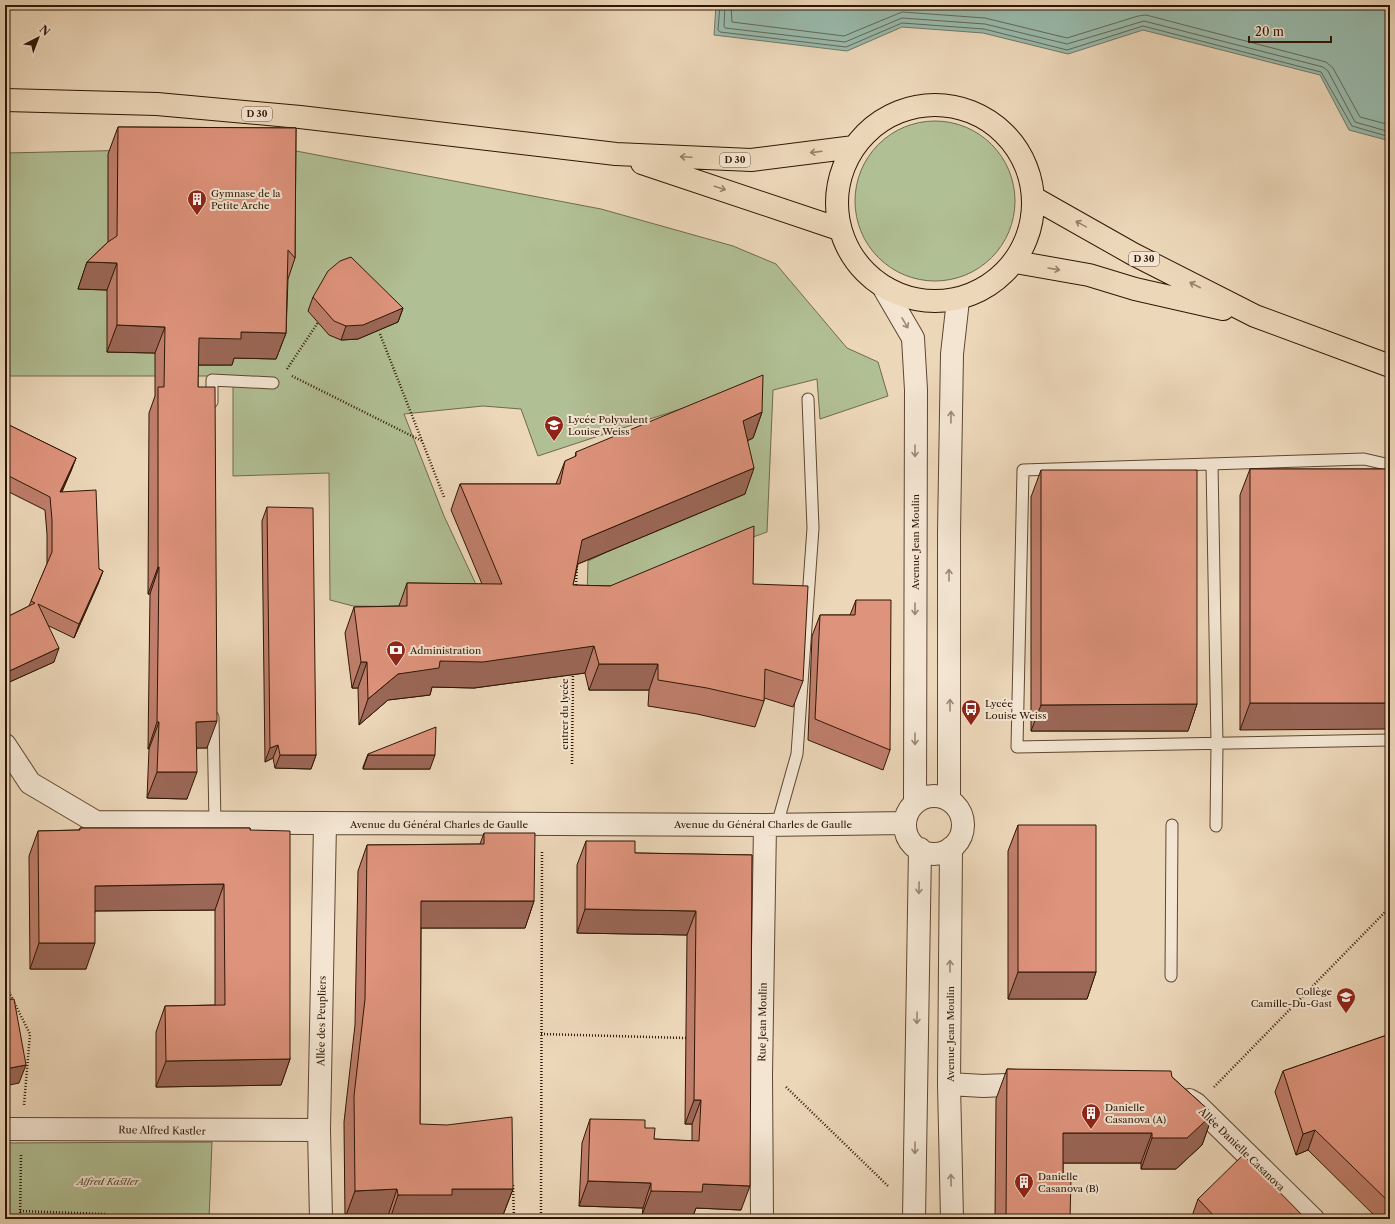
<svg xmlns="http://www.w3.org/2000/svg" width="1395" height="1224" font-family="'Libre Caslon Text',serif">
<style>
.green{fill:#b1bf94;stroke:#706a4c}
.water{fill:#99baac;stroke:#6f7869}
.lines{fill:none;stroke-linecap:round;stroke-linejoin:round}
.shore{stroke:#646858;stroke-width:1}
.lane-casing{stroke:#5e4631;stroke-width:13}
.street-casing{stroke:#5e4631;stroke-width:24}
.primary-casing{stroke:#2f1604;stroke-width:24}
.path{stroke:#2f1604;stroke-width:2.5;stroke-dasharray:1 2;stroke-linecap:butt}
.lane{stroke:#f3e5d2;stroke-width:11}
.street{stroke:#f3e5d2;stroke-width:22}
.primary{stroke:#ecd7b9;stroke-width:22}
.wall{fill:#bf7e6b;stroke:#2f1604}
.shaded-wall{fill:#9b6757;stroke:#2f1604}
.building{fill:#de937c;stroke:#2f1604}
.oneway{stroke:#978068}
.oneway2{stroke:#9b8875}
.labels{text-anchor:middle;stroke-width:4;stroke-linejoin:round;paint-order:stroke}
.shield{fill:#f3e5d2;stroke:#6a5442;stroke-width:1}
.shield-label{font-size:9px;font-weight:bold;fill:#2f1604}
.poi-label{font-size:10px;fill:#2f1604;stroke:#f3e5d2;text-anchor:start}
.street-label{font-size:10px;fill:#2f1604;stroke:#f3e5d2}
.park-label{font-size:10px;font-style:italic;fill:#56492f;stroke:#f3e5d2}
</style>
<rect width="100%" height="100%" fill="#ecd7b9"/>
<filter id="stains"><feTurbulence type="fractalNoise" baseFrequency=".005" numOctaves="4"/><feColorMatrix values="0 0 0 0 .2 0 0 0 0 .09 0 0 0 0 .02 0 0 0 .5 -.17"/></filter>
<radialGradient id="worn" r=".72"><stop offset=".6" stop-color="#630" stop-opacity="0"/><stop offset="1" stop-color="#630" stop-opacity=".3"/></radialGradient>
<path class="green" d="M855 201a80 80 0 1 1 160 0a80 80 0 1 1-160 0Z
M275,147L601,209L733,246L776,264L847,348L878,362L888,396L820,419L817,379L773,390L767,532L587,597L588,561L742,487L744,388L538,456L521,409L483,406L404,414L444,516L487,608L353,606L330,600L329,473L233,476V376H5V153Z
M212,1142L209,1219H5V1143Z"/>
<path class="water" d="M716,5H1390V141L1349,130L1320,75L1143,30L1068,54L983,33L902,27L847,51L714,35Z"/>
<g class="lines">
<path class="shore" d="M720,5L718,30L720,32L846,47L902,23L984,29L1067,50L1143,26L1321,72L1352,126L1390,137
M725,5L724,26L725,28L845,42L902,18L985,24L1067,44L1144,21L1323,67L1328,71L1355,122L1390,132
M731,5L732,22L844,36L902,12L985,18L1067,38L1138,16L1146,15L1326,62L1333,68L1360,117L1390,125"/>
<g class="lane-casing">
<path id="lane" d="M212,402V380L273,383
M1212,464L1217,744L1216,826
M1390,465L1364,459L1023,470L1017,747L1390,740
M213,717L215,823
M777,825L797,754L813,528L808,399
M1171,976L1172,825"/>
</g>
<g class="street-casing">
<path id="street" d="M885,290L913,338L916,390L915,803
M5,745L30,783L96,822L765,825L905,823
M905 825a29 29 0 1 1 58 0a29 29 0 1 1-58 0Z
M949,800V532L952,354L958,300
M951,848L949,1084L952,1219
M949,1084L983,1086L1031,1084
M1189,1100L1196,1104L1313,1219
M5,1129L319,1130
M321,1219L319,1130L325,824
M762,1219L761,1074L765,825
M914,1219L920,849"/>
</g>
<g class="primary-casing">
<path id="primary" d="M5,100L157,104L300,117L616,154L751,160L854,147
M837 203a98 98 0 1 1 196 0a98 98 0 1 1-196 0Z
M642,163L839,229
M1034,198L1133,254L1255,316L1390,366
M1015,262L1089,275L1135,289L1223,309"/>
</g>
<path class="path" d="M380,334L444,497
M287,369L319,321
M292,376L422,441
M576,588L577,563
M572,764L573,671
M5,984L30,1034L24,1105
M541,1034L686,1038
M786,1087L889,1187
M1214,1087L1390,907
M513,1185L514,1219
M20,1211L105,1214
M20,1219L21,1154
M541,1219L542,850"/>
<use href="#lane" class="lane"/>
<use href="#street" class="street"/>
<use href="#primary" class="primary"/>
</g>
<path class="wall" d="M118,127L296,128L295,258L288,279L286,333L276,359L234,358L232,365H198V387L207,748H197L187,799L147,798L149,749H148L150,594H148L149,413L155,396V353L107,352V290L78,289L87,262L108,242V154Z
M313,297L403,308L398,322L358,339L341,340L329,335L308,311Z
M762,412L753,438L747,441L745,494L578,564L573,585L610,586L753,584L803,681L793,707L764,698V701L755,727L697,714L648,706L649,690H589L585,673L474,688L432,687L430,695L388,700L359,725L358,688H352L345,633L354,607L399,606L407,583L482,584L451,510L460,484H556L565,461L575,457L576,452Z
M5,417L7,424L76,458L71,471L62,492L99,569L103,571L98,584L74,638L47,625L54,662L5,684V618L29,606L47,564V534L45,510L5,490Z
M1250,469H1390L1240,730V495Z
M1041,470L1197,704L1188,731H1031V497Z
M267,507L316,755L311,769L275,768L273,758L265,762L262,521Z
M856,600L890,750L883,770L808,740L812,636L820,615H850Z
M368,754L430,769H363V767Z
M1018,825L1096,972L1087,999H1008V851Z
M80,828H250L290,1059L281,1085L156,1087V1032L165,1006L215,1005V910L95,911L86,969H30L29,856L38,831L79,830Z
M484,833L534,901L525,928H421L420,1124L513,1189L503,1215L445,1216L444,1219H388V1216L345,1218L344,1122L355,1025L358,871L367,845L480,844Z
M586,841L635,853L752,855L741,1210L696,1208L693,1216L642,1215L643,1208L579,1206L582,1143L590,1119L645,1128L654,1139L692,1141V1124H685L687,935L577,933V865Z
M1390,1034V1219H1378L1308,1150L1296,1155L1275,1092L1283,1071Z
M1007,1069L1172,1077L1213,1114L1202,1145L1176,1169H1141V1163H1063V1178L1070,1219H995L996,1099Z
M1198,1199L1306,1219H1191Z"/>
<path class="shaded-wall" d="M87,262L117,263L107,290L78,289Z
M403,308L398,322L358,339L341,340L346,326Z
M117,325L165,327L155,353L107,352Z
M241,332L286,333L276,359L234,358L232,365H189L199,338Z
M762,412L753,438L733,447L743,421Z
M76,458L71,471L55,505L60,492Z
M754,468L745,494L573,566L582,540Z
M158,567H159L150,594H148Z
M103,571L98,584L74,638L79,624Z
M594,646L585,673L474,688L432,687L430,695L388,700L359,725L368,699L398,674L440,661Z
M59,648L54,662L5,684V673Z
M361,662H367L358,688H352Z
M599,664H658L649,690H589Z
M1250,703H1390V729L1240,730Z
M1197,704L1188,731H1031L1041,705Z
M217,721L207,748H187L196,722Z
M157,722H159L149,749H148Z
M278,745L273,758L265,762L270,748Z
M280,755H316L311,769L275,768Z
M368,755H435L430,769H363Z
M157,772H197L187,799L147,798Z
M224,884L215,910L85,911L95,886Z
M421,901H534L525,928H411Z
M585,909L696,911L687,935L577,933Z
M39,943H95L86,969H30Z
M1018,972H1096L1087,999H1008Z
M290,1059L281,1085L156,1087L166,1061Z
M26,1065L19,1083L5,1086V1069Z
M694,1100H701L692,1124H685Z
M1213,1114L1202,1145L1176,1169H1141L1152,1138Z
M1315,1130L1308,1150L1296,1155L1303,1134Z
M1063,1133H1152L1141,1163H1052Z
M588,1181L651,1183L643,1208L579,1206Z
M703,1184L750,1186L741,1210L696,1208L693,1216L642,1215L651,1191Z
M397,1189L388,1216L345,1218L355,1191Z
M452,1189H513L503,1215L445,1216L444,1219H390L398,1195Z"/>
<path class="building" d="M118,127L296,128L295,258L288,250L286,333L241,332V339L199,338L198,387H215L217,721L196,722L197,772H157L159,722H157L159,567H158V387H164L165,327L117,325V263L87,262L108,242L117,236Z
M351,257L403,308L363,325L346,326L334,321L313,297L328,271L340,261Z
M763,375L762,412L743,421L754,468L582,540L573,585L610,586L754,526L753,584L808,586L803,681L765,669L764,701L707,688L658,680V664H599L594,646L483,662L440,661L439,668L398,674L368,699L367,662H361L354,607L407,606V583L502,584L460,484H560L565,461L576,456V452Z
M5,417H7V424L76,458L60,492L96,490L99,569L103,571L79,624L38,604L59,648L5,673V618L35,603L31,601L52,552V520L50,497L5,474Z
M1250,469H1390V703H1250Z
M1041,470H1197V704L1041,705Z
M267,507L313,508L316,755H280L278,745L270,748Z
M856,600H891L890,750L815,719L820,615H855Z
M436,727L435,755H368V754Z
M1018,825H1096V972H1018Z
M80,828H250V830L290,831V1059L166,1061L165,1006L225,1005L224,884L95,886V943H39L38,831L80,830Z
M484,833H535L534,901H421L420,1124L447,1125L512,1117L513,1189H452V1195H398L397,1189L355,1191L354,1096L365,999L367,845L484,844Z
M586,841H635V853L752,855L750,1186L703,1184L702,1192L651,1191V1183L588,1181L590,1119L645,1120V1128H655L654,1139L699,1141L701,1100H694L696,911L585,909Z
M14,999L26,1065L5,1069V1000Z
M1390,1034V1203L1315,1130L1303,1134L1283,1071Z
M1007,1069L1171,1071L1172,1077L1213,1114L1187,1138H1152V1133H1063V1178H1071L1070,1219H1006Z
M1243,1155L1306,1219H1217L1198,1199Z"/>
<defs><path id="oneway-shaft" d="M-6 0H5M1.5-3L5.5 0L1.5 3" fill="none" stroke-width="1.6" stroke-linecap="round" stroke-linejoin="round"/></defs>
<g class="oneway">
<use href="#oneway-shaft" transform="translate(816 152) rotate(173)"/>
<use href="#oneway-shaft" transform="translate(686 157) rotate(-177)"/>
<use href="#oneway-shaft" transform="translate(720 188) rotate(18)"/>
<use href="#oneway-shaft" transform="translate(1081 224) rotate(-151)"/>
<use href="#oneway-shaft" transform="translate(1054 269) rotate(10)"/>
<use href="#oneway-shaft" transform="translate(1195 285) rotate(-153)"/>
</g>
<g class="oneway2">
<use href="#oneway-shaft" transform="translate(905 323) rotate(60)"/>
<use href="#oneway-shaft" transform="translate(951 417) rotate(-89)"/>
<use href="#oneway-shaft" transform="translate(915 451) rotate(90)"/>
<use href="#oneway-shaft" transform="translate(949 575) rotate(-90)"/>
<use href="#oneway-shaft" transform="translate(915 609) rotate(90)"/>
<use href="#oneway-shaft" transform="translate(950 705) rotate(-90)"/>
<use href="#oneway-shaft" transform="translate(915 739) rotate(90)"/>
<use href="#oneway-shaft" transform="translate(919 888) rotate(91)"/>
<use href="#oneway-shaft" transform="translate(950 966) rotate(-90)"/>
<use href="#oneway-shaft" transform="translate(917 1018) rotate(91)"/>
<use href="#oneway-shaft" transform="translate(915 1148) rotate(91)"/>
<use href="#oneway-shaft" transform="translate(951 1180) rotate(-91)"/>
</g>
<defs>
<g id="building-pin" transform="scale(1)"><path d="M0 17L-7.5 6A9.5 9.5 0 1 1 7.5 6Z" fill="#8f2418" stroke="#f3e5d2"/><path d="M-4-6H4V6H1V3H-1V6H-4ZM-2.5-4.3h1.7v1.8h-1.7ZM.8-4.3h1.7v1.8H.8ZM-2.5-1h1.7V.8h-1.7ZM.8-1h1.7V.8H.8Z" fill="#fff"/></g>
<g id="school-pin" transform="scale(1)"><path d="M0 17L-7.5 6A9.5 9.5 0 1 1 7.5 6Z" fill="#8f2418" stroke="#f3e5d2"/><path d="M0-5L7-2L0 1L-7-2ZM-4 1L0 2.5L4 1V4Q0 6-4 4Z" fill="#fff"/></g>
<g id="bank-pin" transform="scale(1)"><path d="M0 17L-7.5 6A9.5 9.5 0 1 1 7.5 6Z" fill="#8f2418" stroke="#f3e5d2"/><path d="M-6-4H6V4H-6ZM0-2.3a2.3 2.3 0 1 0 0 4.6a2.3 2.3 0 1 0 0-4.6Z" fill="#fff"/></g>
<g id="bus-pin" transform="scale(1)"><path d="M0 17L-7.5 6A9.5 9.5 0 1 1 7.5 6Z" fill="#8f2418" stroke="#f3e5d2"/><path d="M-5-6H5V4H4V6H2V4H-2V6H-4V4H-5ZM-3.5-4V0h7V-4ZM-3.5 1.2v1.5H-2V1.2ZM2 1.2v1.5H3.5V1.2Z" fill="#fff"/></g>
</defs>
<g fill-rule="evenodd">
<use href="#building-pin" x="197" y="199"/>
<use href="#school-pin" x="554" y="425"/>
<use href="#bank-pin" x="396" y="650"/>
<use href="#bus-pin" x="971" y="709"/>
<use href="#school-pin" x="1346" y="997"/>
<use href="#building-pin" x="1091" y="1113"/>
<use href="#building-pin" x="1024" y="1182"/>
</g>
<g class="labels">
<g class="shield">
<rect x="242" y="107" width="30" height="14" rx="3"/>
<rect x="720" y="153" width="30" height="14" rx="3"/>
<rect x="1129" y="252" width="30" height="14" rx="3"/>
</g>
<g class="shield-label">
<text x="257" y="117">D 30</text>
<text x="735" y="163">D 30</text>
<text x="1144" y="262">D 30</text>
</g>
<g class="poi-label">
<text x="211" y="197">Gymnase de la<tspan x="211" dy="12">Petite Arche</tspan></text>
<text x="568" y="423">Lycée Polyvalent<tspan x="568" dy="12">Louise Weiss</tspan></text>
<text x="410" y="654">Administration</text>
<text x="985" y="707">Lycée<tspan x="985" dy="12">Louise Weiss</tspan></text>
<text x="1332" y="995" text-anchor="end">Collège<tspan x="1332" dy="12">Camille-Du-Gast</tspan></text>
<text x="1105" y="1111">Danielle<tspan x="1105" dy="12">Casanova (A)</tspan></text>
<text x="1038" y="1180">Danielle<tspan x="1038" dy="12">Casanova (B)</tspan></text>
</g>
<g class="street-label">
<text transform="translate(915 542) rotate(-90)" y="4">Avenue Jean Moulin</text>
<text transform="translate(564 714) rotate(-90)" y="4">entrer du lycée</text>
<text x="439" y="828">Avenue du Général Charles de Gaulle</text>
<text x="763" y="828">Avenue du Général Charles de Gaulle</text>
<text transform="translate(321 1021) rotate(-89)" y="4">Allée des Peupliers</text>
<text transform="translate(762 1022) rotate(-89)" y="4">Rue Jean Moulin</text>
<text transform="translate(950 1034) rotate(-90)" y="4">Avenue Jean Moulin</text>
<text transform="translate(162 1130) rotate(1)" y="4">Rue Alfred Kastler</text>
<text transform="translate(1242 1149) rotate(44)" y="4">Allée Danielle Casanova</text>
</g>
<g class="park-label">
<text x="108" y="1185">Alfred Kastler</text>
</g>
</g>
<rect width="1395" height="1224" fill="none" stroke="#ecd7b9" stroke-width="20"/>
<rect x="6" y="6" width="1383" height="1212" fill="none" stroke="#2f1604" stroke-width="2"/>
<rect x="10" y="10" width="1375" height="1204" fill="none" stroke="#2f1604"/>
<g transform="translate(38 38) rotate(42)" stroke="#f3e5d2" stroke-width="3" paint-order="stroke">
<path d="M0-3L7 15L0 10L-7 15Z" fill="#2f1604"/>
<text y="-6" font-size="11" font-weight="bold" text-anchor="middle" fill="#2f1604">N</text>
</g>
<path d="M1249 36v6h82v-6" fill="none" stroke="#2f1604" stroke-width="2"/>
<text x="1255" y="36" font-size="12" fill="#2f1604" stroke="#f3e5d2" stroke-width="3" paint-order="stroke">20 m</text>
<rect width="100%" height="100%" filter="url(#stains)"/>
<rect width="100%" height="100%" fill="url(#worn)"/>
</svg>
